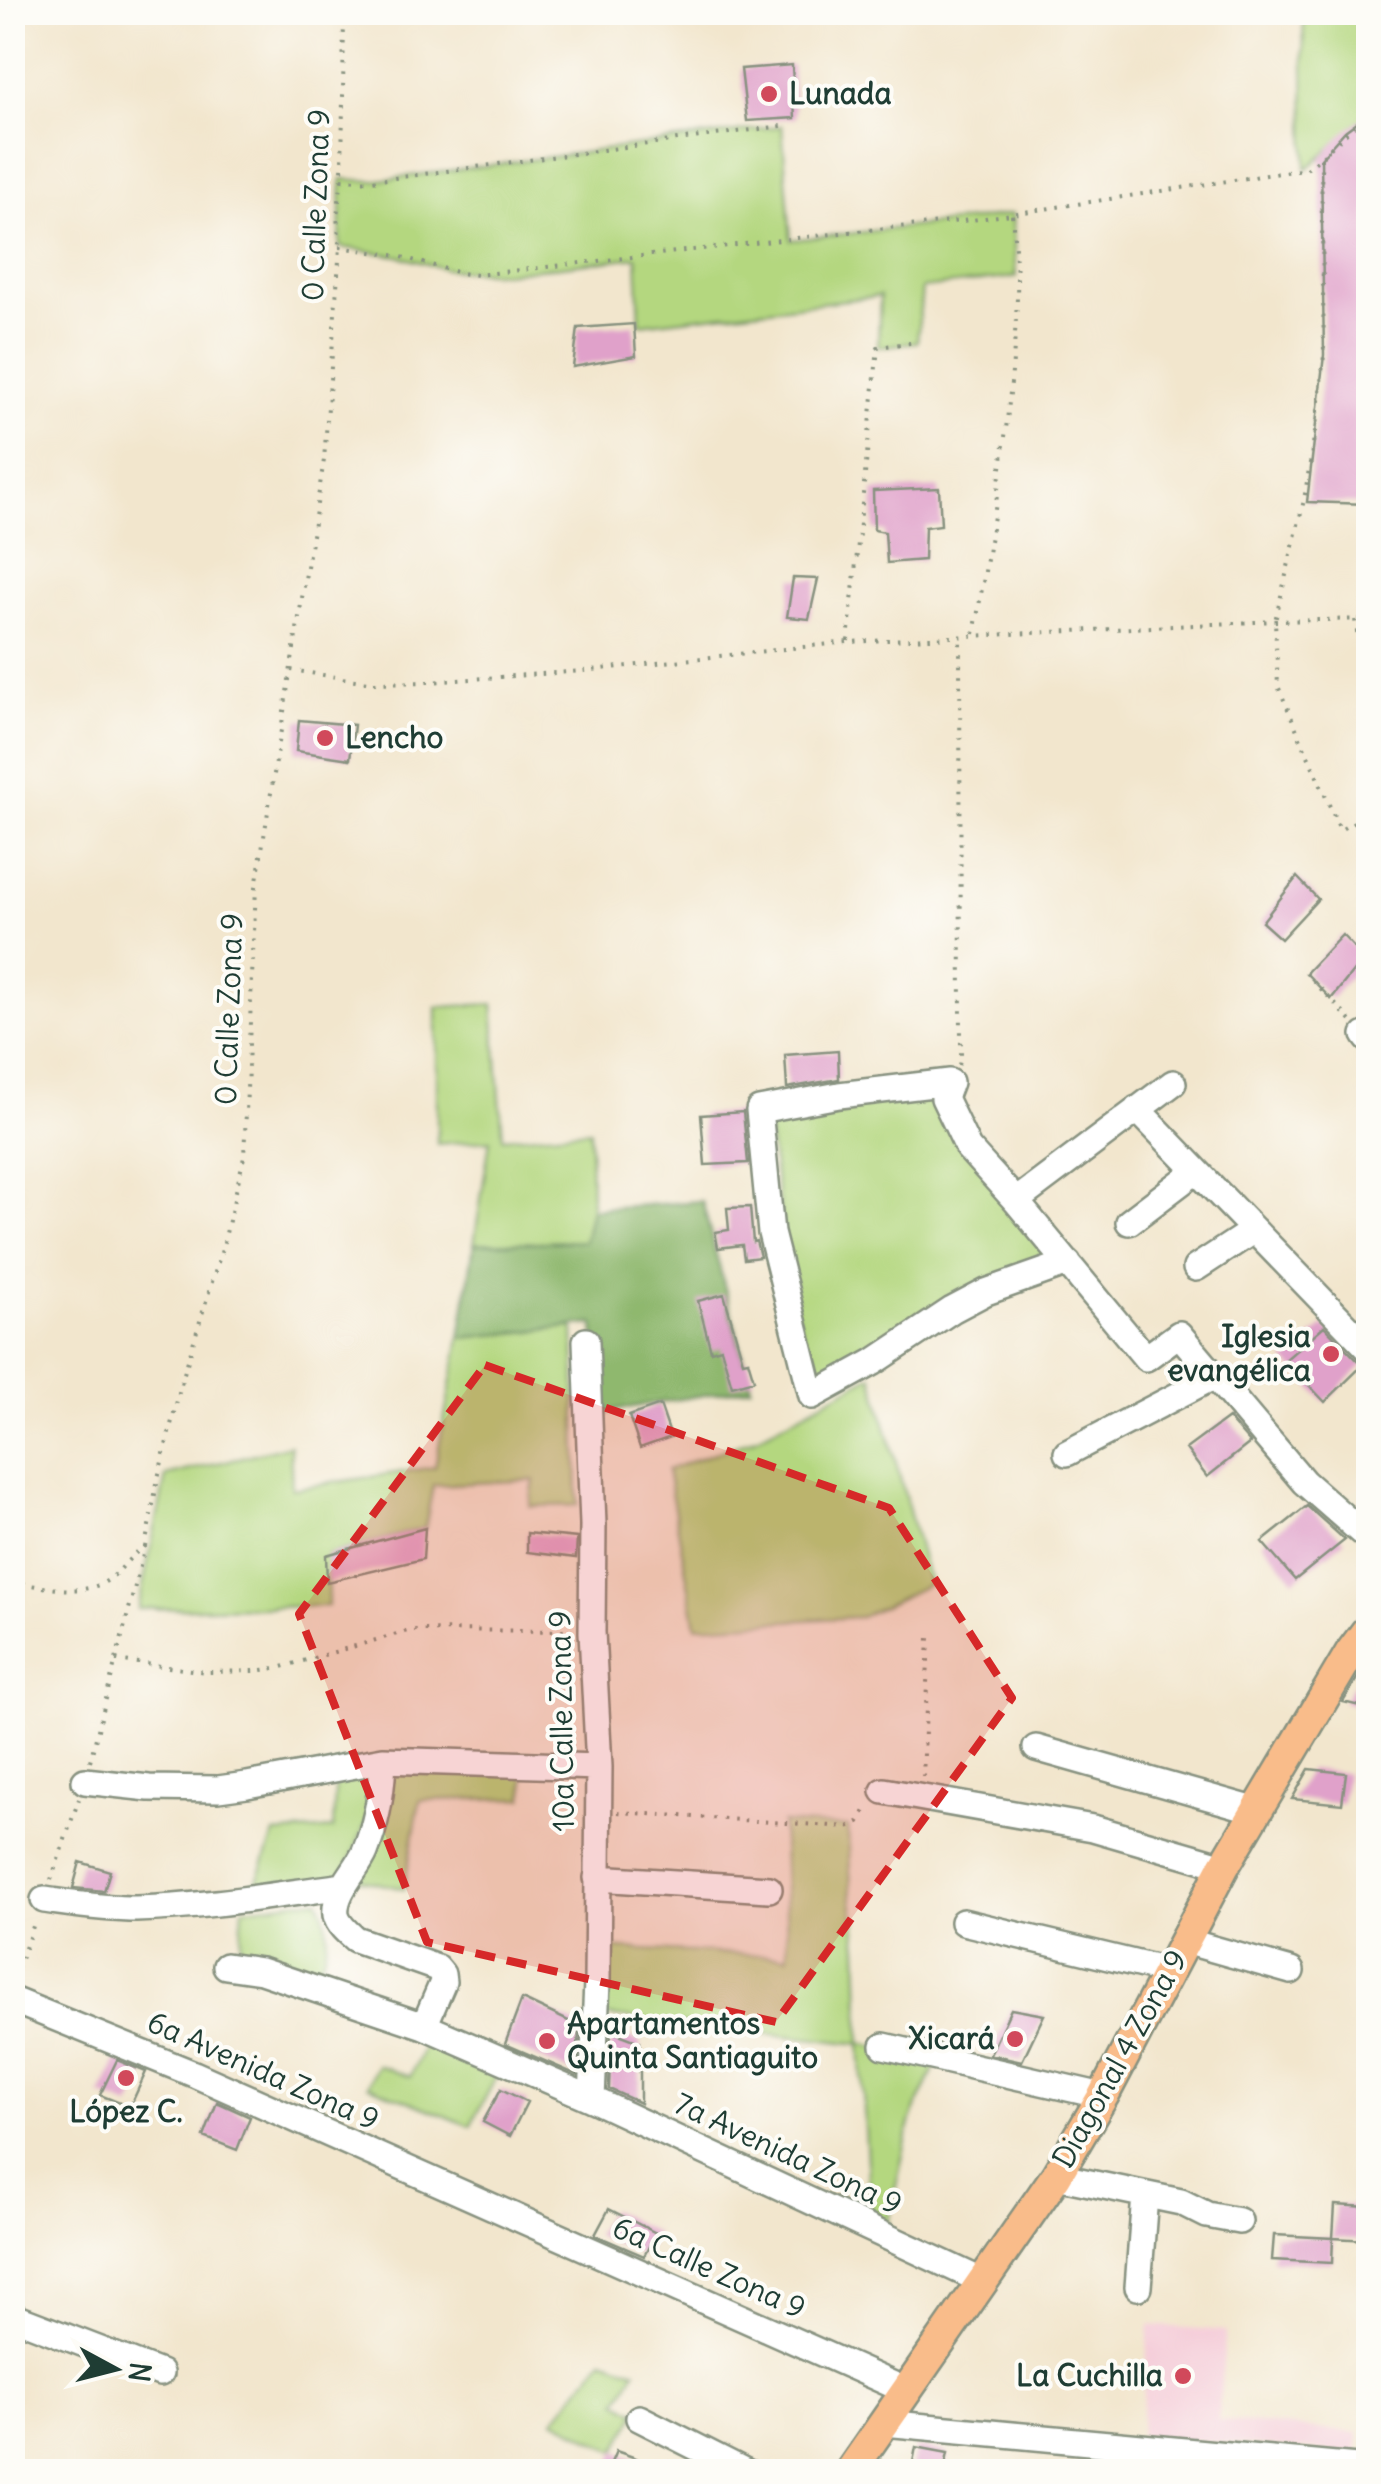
<svg xmlns="http://www.w3.org/2000/svg" width="1381" height="2484" font-family="Delius,sans-serif">
<style>
.built{fill:#f5cfda}
.green{fill:#b4d77f;stroke:#6a8a5a;stroke-width:2.5}
.forest{fill:#8fb86e;stroke:#577a51;stroke-width:2.5}
.building{fill:#e0a1ca}
.lines{fill:none;stroke-linecap:round;stroke-linejoin:round}
.minor-casing{stroke:#889280;stroke-width:30}
.major-casing{stroke:#889280;stroke-width:35}
.path{stroke:#889280;stroke-width:4;stroke-dasharray:2.5 8;stroke-linecap:butt}
.minor{stroke:#fff;stroke-width:25}
.major{stroke:#f9bc8a;stroke-width:30}
.marked{fill:#d62828;fill-opacity:0.2;stroke:#d62828;stroke-width:8;stroke-dasharray:20 12;stroke-linejoin:round}
.poi-dot{fill:#d1495b;stroke:#fdfcf7;stroke-width:4}
.labels{text-anchor:middle;stroke-width:8;stroke-linejoin:round;paint-order:stroke}
.poi-label{font-size:30px;font-weight:bold;fill:#1f3d34;stroke:#fdfcf7;text-anchor:start}
.street-label{font-size:30px;fill:#1f3d34;stroke:#fdfcf7}
</style>
<rect width="100%" height="100%" fill="#fdfcf7"/>
<filter id="ink" filterUnits="userSpaceOnUse"><feTurbulence type="fractalNoise" baseFrequency=".01" numOctaves="2"/><feDisplacementMap in="SourceGraphic" scale="20" xChannelSelector="R" yChannelSelector="G"/><feConvolveMatrix kernelMatrix="1 2 1 2 8 2 1 2 1" color-interpolation-filters="sRGB"/></filter>
<filter id="wash" filterUnits="userSpaceOnUse"><feTurbulence type="fractalNoise" baseFrequency=".0048" numOctaves="4" result="noise"/><feDisplacementMap in="SourceGraphic" scale="40" xChannelSelector="R" yChannelSelector="G"/><feGaussianBlur stdDeviation="2.25" result="paint"/><feColorMatrix in="noise" values="0 0 0 0 0 0 0 0 0 0 0 0 0 0 0 0 0 1.4 0 .05"/><feComposite in="paint" operator="in"/></filter>
<g filter="url(#wash)">
<rect width="100%" height="100%" fill="#f2e6cd"/>
<path class="built" d="M1149,2325L1226,2331L1218,2420L1359,2433L1357,2454L1140,2435Z"/>
<path class="green" d="M1303,13H1368V114C1345,131 1329,153 1306,169Z
M782,126L791,240L972,220L1012,214L1016,277L922,288L917,342L878,347L880,296L640,324L637,257L503,273L445,269L398,256L340,247L342,179L372,181Z
M493,1004L503,1138L590,1130L591,1209L585,1241L474,1244L490,1140L437,1144V1007Z
M938,1091L1057,1259L835,1374L813,1372L792,1297L766,1114Z
M574,1327L578,1505L530,1506L534,1480L433,1485L425,1528L327,1555L328,1606L138,1609L166,1476L290,1445L292,1489L435,1467L460,1338Z
M872,1375L929,1584L861,1617L696,1626L667,1470L756,1438Z
M387,1763L525,1767L524,1798L420,1800L404,1889L355,1878Z
M379,1766L378,1793L343,1879L253,1891L275,1834L333,1829L336,1774Z
M782,1823L848,1827L851,1892L858,1946L861,2043L937,2063L911,2119L885,2235L871,2229L860,2044L595,2015L597,1948L788,1956Z
M318,1899C334,1933 326,1949 315,1983L239,1960L243,1908Z
M432,2029L505,2061L470,2126L368,2085L377,2065L410,2077Z
M603,2359L636,2370L618,2401L637,2412L616,2451L554,2420Z"/>
<path class="forest" d="M702,1201L751,1387L598,1413L594,1324L460,1338L474,1244L584,1241L591,1209Z"/>
<g id="blocks">
<path class="building" d="M792,65L795,118L747,121L741,69Z
M1368,114V504L1307,502L1324,355L1321,158L1345,131Z
M634,324L636,356L573,367L578,328Z
M939,488L941,525L925,527L924,560L887,563L885,532L874,530L873,491Z
M793,578L818,579L809,619L787,617Z
M299,720L354,725L350,759L296,751Z
M1297,877L1318,899L1281,939L1262,922Z
M1342,935L1364,958L1331,999L1306,973Z
M838,1051L839,1079L787,1088L785,1055Z
M743,1112L748,1163L705,1165L701,1115Z
M750,1207L753,1242L756,1241L760,1257L744,1259L742,1245L718,1248L715,1232L729,1230L727,1208Z
M724,1294L743,1361L748,1360L754,1380L732,1386L721,1348L711,1351L698,1301Z
M1324,1326L1356,1359L1364,1364L1325,1402L1285,1360Z
M660,1405L671,1437L640,1448L629,1416Z
M1228,1418L1250,1443L1207,1477L1186,1449Z
M1307,1506L1345,1540L1295,1580L1262,1542Z
M425,1528L423,1559L327,1582L326,1555Z
M527,1533L577,1538L576,1558L527,1552Z
M1368,1660V1708L1343,1702L1367,1662Z
M1309,1769L1346,1773L1342,1804L1292,1799Z
M80,1862L110,1871L104,1891L73,1888Z
M522,1999L579,2026L577,2075L505,2044Z
M1011,2009L1044,2015L1022,2061L990,2054Z
M611,2031L640,2042V2103L609,2089Z
M117,2060L146,2072L130,2107L100,2095Z
M501,2089L527,2102L510,2136L483,2122Z
M217,2102L250,2117L237,2150L204,2137Z
M1335,2205L1368,2207V2240L1333,2238Z
M609,2209L656,2233L644,2256L595,2235Z
M1274,2235L1333,2238L1332,2263L1272,2260Z
M916,2447L948,2453L944,2472H911Z
M616,2451L633,2457L660,2472H607Z"/>
</g>
</g>
<g filter="url(#ink)">
<use href="#blocks" fill-opacity="0" stroke="#889280" stroke-width="2.5"/>
<g class="lines">
<g class="minor-casing">
<path id="minor" d="M1365,1035L1368,1039
M1137,1109L1368,1348
M1016,1201L1173,1083
M1129,1222L1196,1171
M1068,1263L986,1292L952,1310L874,1362L812,1396L771,1233L759,1110L839,1095L950,1082L944,1098L968,1148L1016,1201L1146,1358L1179,1334L1304,1482L1368,1538
M1196,1268L1254,1230
M586,1341L593,1525L592,1632L599,1767L597,1982L592,2099
M1067,1453L1215,1376
M1036,1748L1258,1811
M383,1760C382,1792 377,1822 365,1852C357,1871 333,1892 336,1915C338,1925 348,1933 355,1939L437,1968L442,1974L443,1982L424,2026
M85,1781L149,1788L218,1789L247,1785L383,1760L599,1767
M884,1791L1093,1828L1224,1866
M597,1878L769,1889
M44,1900C74,1904 105,1909 136,1909C206,1907 275,1895 344,1886
M963,1922L1167,1971
M1185,1941L1291,1971
M226,1966L261,1971L424,2026L592,2099L984,2282
M12,2000L194,2074L907,2391
M884,2046L1103,2096
M1056,2176L1181,2202L1207,2215L1239,2221
M1138,2287L1145,2195
M12,2316L160,2373
M639,2418L746,2472
M884,2423L1368,2468"/>
</g>
<g class="major-casing">
<path id="major" d="M850,2472L1056,2176L1103,2096L1224,1866L1351,1652L1366,1632"/>
</g>
<path class="path" d="M1321,158L1324,355L1317,419L1304,500L1275,621L1278,686L1340,830L1368,814
M342,179L372,181L782,126
M340,247L398,256L460,273L477,275L858,231L972,220L1306,169C1329,153 1345,131 1368,114
M1355,620L1368,698
M974,634C994,523 1012,411 1017,298C1018,270 1014,242 1012,214
M848,641L878,347L917,342
M291,670L374,683L429,682L583,671L848,642L1275,621L1368,619
M1306,973L1351,1021
M959,1065L961,1056L960,635
M12,1582C42,1586 81,1598 108,1580C123,1570 129,1555 145,1547
M116,1660L206,1672L256,1671L282,1667L411,1630L572,1631
M90,1761L145,1547L158,1478L182,1380L223,1246L244,1157L256,887L324,460L340,247L337,216L342,179L344,12
M923,1777L929,1637
M618,1812L848,1827L859,1822L867,1807
M51,1880L79,1799
M14,1978L35,1921"/>
<use href="#minor" class="minor"/>
<use href="#major" class="major"/>
</g>
</g>
<path class="marked" d="M485,1365L889,1508L1012,1698L776,2022L427,1942L299,1614Z"/>
<g class="poi-dot">
<circle cx="769" cy="94" r="10"/>
<circle cx="325" cy="738" r="10"/>
<circle cx="1331" cy="1354" r="10"/>
<circle cx="1015" cy="2039" r="10"/>
<circle cx="547" cy="2041" r="10"/>
<circle cx="126" cy="2078" r="10"/>
<circle cx="1183" cy="2376" r="10"/>
</g>
<g class="labels">
<g class="poi-label">
<text x="789" y="104">Lunada</text>
<text x="345" y="748">Lencho</text>
<text x="1311" y="1347" text-anchor="end">Iglesia<tspan x="1311" dy="34">evangélica</tspan></text>
<text x="567" y="2034">Apartamentos<tspan x="567" dy="34">Quinta Santiaguito</tspan></text>
<text x="995" y="2049" text-anchor="end">Xicará</text>
<text x="126" y="2122" text-anchor="middle">López C.</text>
<text x="1163" y="2386" text-anchor="end">La Cuchilla</text>
</g>
<g class="street-label">
<text transform="translate(316 205) rotate(-88)" y="10">0 Calle Zona 9</text>
<text transform="translate(229 1009) rotate(-88)" y="10">0 Calle Zona 9</text>
<text transform="translate(562 1721) rotate(-91)" y="10">10a Calle Zona 9</text>
<text transform="translate(1120 2059) rotate(-61)" y="10">Diagonal 4 Zona 9</text>
<text transform="translate(263 2071) rotate(24)" y="10">6a Avenida Zona 9</text>
<text transform="translate(788 2154) rotate(25)" y="10">7a Avenida Zona 9</text>
<text transform="translate(709 2268) rotate(24)" y="10">6a Calle Zona 9</text>
</g>
</g>
<rect width="1381" height="2484" fill="none" stroke="#fdfcf7" stroke-width="50"/>
<g transform="translate(115 2369) rotate(97)" stroke="#fdfcf7" stroke-width="8" paint-order="stroke">
<path d="M0-8L18 38L0 25L-18 38Z" fill="#1f3d34"/>
<text y="-15" font-size="28" font-weight="bold" text-anchor="middle" fill="#1f3d34">N</text>
</g>
</svg>
